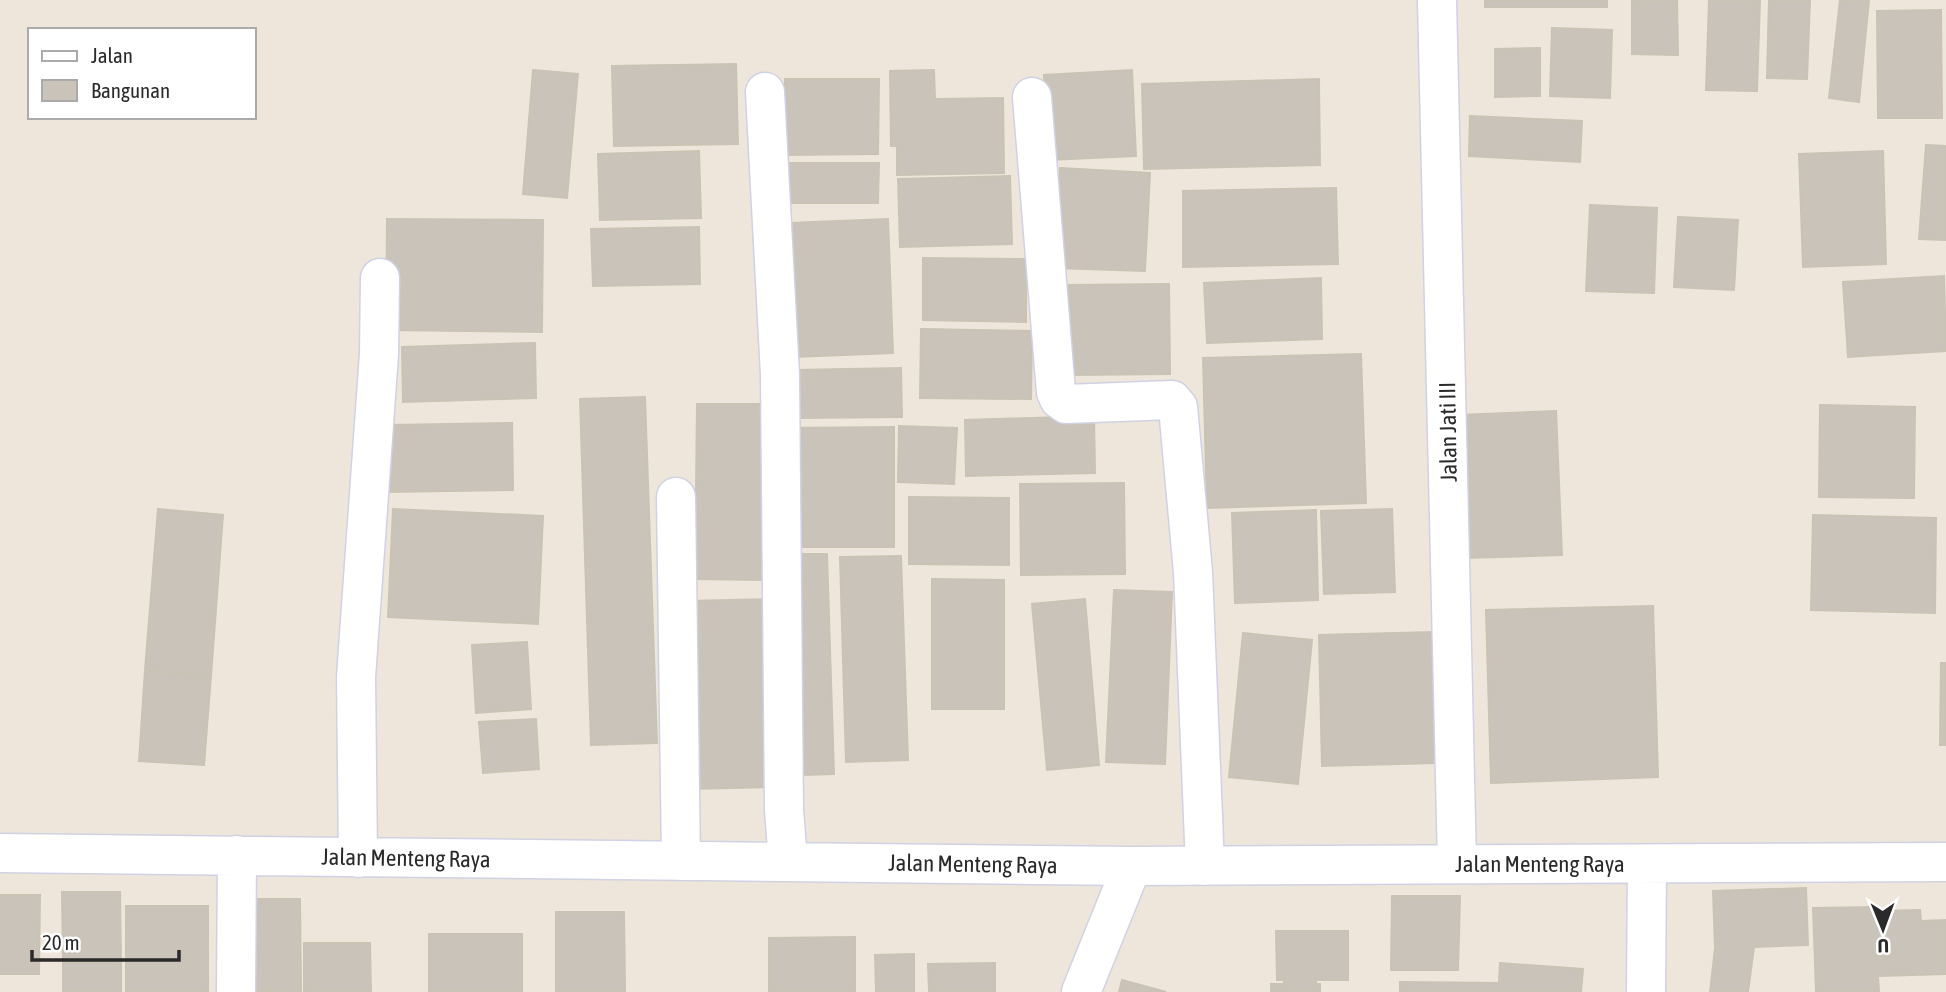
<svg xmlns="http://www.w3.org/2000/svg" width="1946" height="992" font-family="'Asap Condensed',sans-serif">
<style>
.building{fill:#c9c3ba;stroke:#c9c3b4;stroke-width:2}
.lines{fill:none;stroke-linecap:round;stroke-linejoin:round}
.minor-casing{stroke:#cfd2e5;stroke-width:41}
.minor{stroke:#fff;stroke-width:38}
.labels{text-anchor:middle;stroke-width:6;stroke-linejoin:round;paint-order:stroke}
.street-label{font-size:23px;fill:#2a2a2a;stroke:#fff}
</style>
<rect width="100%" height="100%" fill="#eee6da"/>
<path class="building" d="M1485,0H1607V7H1485Z
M1632,0H1677L1678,55L1632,54Z
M1709,0H1760L1757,91L1706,90Z
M1769,0H1810L1807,79L1767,78Z
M1840,0H1869L1859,102L1829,98Z
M1941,10L1942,118H1878L1877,11Z
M1552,28L1612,30L1610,98L1550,96Z
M1540,48V96L1495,97V49Z
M736,64L738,144L614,146L612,66Z
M533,70L578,74L567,198L523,194Z
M934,70L935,99L1003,98L1004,173L897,175V146H891L890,71Z
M1132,70L1136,156L1048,160L1044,75Z
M785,79H879L878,154L784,155Z
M1319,79L1320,165L1144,169L1142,84Z
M1470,116L1582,121L1580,162L1469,156Z
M1926,145L1946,146V240L1919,239Z
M699,151L701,218L600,220L598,154Z
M1883,151L1886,264L1803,267L1799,154Z
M784,163H879L878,203H784Z
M1060,168L1150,173L1145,271L1055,268Z
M1010,176L1012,244L900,247L898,179Z
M1336,188L1338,264L1183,267V191Z
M1590,205L1657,208L1654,293L1586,291Z
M1678,217L1738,220L1734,290L1674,287Z
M387,219L543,220L542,332L386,330Z
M888,219L893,353L794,357L789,223Z
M699,227L700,284L593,286L591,229Z
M923,258L1026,259V322L923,320Z
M1944,276L1946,351L1848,357L1843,282Z
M1321,278L1322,339L1207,343L1204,283Z
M1169,284L1170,374L1070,375L1068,285Z
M921,329L1032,331L1031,399L920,398Z
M535,343L536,398L403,402L402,347Z
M1361,354L1366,503L1207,508L1203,358Z
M901,368L902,417L795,418L794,370Z
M645,397L657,743L591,745L580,399Z
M697,404H771L769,580L695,579Z
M1820,405L1915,407L1914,498L1819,497Z
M1556,411L1562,555L1466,558L1460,415Z
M1094,416L1095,473L966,476L965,420Z
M512,423L513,490L389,492L388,425Z
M899,426L957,428L954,484L898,482Z
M894,427V547H787L788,428Z
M1124,483L1125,574L1021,575L1020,484Z
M909,497L1009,498V565L909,564Z
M158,509L223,515L211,676L145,670Z
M393,509L543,516L538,624L388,617Z
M1392,509L1395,592L1324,594L1321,511Z
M1316,510L1318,600L1235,603L1232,513Z
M1813,515L1936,518L1935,613L1811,610Z
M794,554H827L834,774L801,775Z
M901,556L908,760L846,762L840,557Z
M932,579L1004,580V709H932Z
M1114,590L1172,592L1165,764L1106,762Z
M770,599L774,787L689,789L684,601Z
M1085,599L1099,765L1047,770L1032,604Z
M1653,606L1658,777L1491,783L1486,610Z
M1434,632L1437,763L1322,766L1319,635Z
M1243,633L1312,640L1298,784L1229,777Z
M527,642L531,709L476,713L472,645Z
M1941,663H1946V745H1940Z
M145,670L211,676L204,765L139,761Z
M536,719L539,769L483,773L479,722Z
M1806,888L1808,945L1754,947L1748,992H1710L1715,948L1713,891Z
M62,892H120L121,962L63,963Z
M0,895H40L39,974H0Z
M1392,896H1460L1458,970H1391Z
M242,899H300L301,992H243Z
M126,906H208V992H126Z
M1876,907V911L1920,910L1921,921L1946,920V974L1878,976L1879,992H1816L1813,908Z
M556,912H624L625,992H556Z
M1276,931H1348V980H1316V984H1320V992H1271V984H1284V980H1277Z
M429,934H522V992H429Z
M855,937V992H769V938Z
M304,943H370L371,992H304Z
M914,954V992H876L875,955Z
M121,962V992H63V963Z
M995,963V992H929L928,964Z
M1500,963L1583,969L1581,992H1400V982L1499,983Z
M1122,980L1166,992H1119Z"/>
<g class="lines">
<g class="minor-casing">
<path id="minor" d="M1437,0L1457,864
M765,92L780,375L784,810L788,862
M1032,97L1056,392L1059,399L1066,404L1172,400L1178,407L1193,572L1205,866
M676,497L681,861
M0,853L1132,866L1946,862
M358,858L356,677L379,354L380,278
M236,992L237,855
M1081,992L1132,866
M1646,992L1647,864"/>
</g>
<use href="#minor" class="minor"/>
</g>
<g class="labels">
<g class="street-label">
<text transform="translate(1448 432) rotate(-91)" y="8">Jalan Jati III</text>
<text transform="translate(406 858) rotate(1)" y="8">Jalan Menteng Raya</text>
<text transform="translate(973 864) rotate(1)" y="8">Jalan Menteng Raya</text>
<text x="1540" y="872">Jalan Menteng Raya</text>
</g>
</g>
<rect x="28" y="28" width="228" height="91" fill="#ffffff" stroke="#aaaaaa" stroke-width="2"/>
<rect x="42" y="51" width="35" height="10" fill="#ffffff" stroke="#aaaaaa" stroke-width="2"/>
<text x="91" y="63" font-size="21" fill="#2a2a2a">Jalan</text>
<rect x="42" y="80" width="35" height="21" fill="#c9c3ba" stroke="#aaaaaa" stroke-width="2"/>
<text x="91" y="98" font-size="21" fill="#2a2a2a">Bangunan</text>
<g transform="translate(1883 929) rotate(179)" stroke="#ffffff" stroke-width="5" paint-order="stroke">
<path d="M0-5L12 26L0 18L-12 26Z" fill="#2a2a2a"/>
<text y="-10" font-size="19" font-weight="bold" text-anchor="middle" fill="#2a2a2a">U</text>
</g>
<path d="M32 950v10h147v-10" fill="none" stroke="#2a2a2a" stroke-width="3.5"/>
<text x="42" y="950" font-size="21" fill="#2a2a2a" stroke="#ffffff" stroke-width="5" paint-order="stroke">20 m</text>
</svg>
